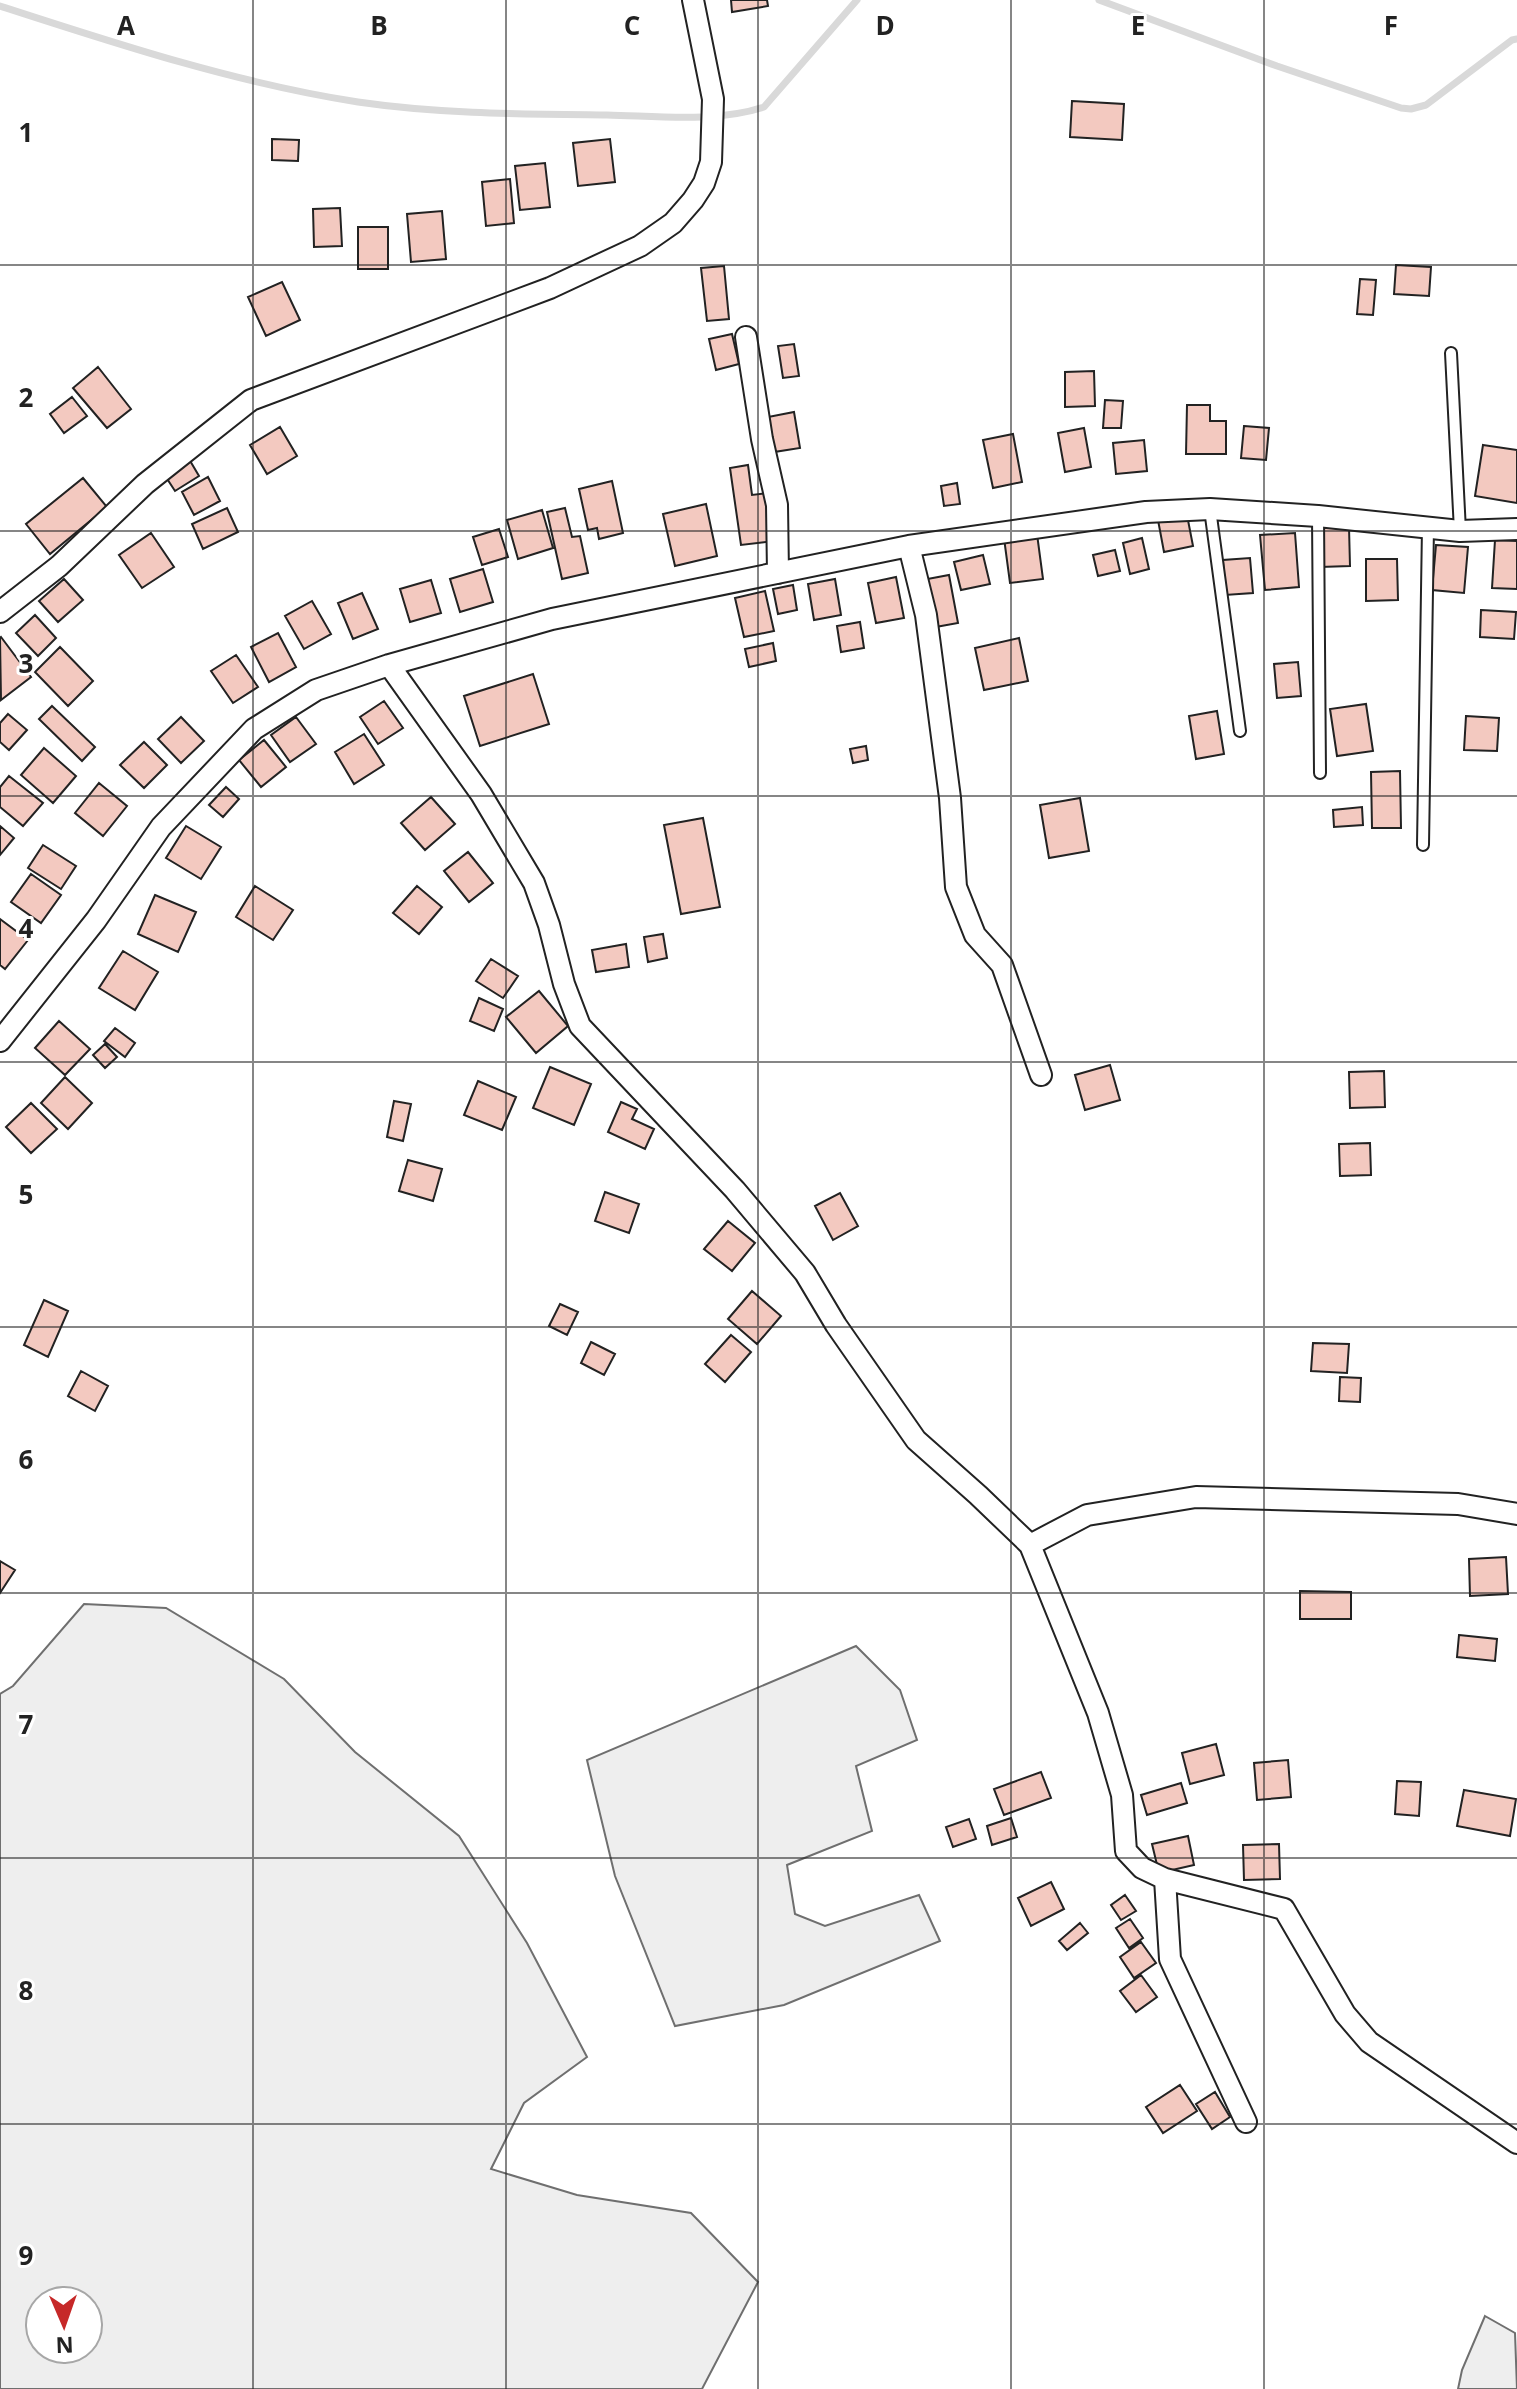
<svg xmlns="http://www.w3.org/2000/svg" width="1517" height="2389" font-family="'Open Sans',sans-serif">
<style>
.green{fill:#eee;stroke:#6f6f6f;stroke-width:2;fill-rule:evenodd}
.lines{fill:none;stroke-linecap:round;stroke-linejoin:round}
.stream{stroke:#d9d9d9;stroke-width:7}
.building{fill:#f3c9c0;stroke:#222;stroke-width:2}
.service-casing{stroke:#222;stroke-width:14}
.minor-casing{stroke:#222;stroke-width:24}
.service{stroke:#fff;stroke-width:10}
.minor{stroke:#fff;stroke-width:20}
.grid{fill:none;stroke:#222;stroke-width:2;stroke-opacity:0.55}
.grid-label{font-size:26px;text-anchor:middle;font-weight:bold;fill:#222;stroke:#fff;stroke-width:6;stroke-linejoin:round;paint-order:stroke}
</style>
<rect width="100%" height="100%" fill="#fff"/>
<path class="green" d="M84,1604L166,1608L284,1679L355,1752L459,1836L527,1943L587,2057L524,2103L491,2169L577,2195L691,2213L758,2282L702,2389H0V1694L13,1686ZM40,2301H88V2349H40Z
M856,1646L900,1690L917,1740L856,1766L872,1831L787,1865L795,1914L825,1926L919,1895L940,1941L784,2005L675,2026L615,1876L587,1760Z
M1485,2316L1515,2333L1517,2389H1458L1462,2370Z"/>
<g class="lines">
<path class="stream" d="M1099,0L1277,66L1401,108L1411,109L1426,105L1512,40L1517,39
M0,6C117,44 236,83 358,102C440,114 523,114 607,115C657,116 715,123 764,107L857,0"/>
</g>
<path class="building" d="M731,0H767L768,6L732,12Z
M1072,101L1124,104L1122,140L1070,137Z
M272,139L299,140L298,161L272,160Z
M610,139L615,182L578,186L573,143Z
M545,163L550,207L520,210L515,166Z
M510,179L514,223L486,226L482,182Z
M340,208L342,246L314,247L313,209Z
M442,211L446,259L411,262L407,214Z
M358,227H388V269H358Z
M1396,265L1431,267L1429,296L1394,294Z
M724,266L729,319L707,321L701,268Z
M1360,279L1376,280L1373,315L1357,314Z
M282,282L300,320L266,336L248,297Z
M732,334L739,364L716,370L709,339Z
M794,344L799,376L783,378L778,346Z
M98,367L131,409L107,428L73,388Z
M1094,371L1095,406L1065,407V372Z
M72,397L87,416L64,433L50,414Z
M1105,400L1123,401L1121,428H1103Z
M1187,405H1210V421H1226V454H1186Z
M794,412L800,448L774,452L768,417Z
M1244,426L1269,428L1266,460L1241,458Z
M280,427L297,456L267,474L250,445Z
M1084,428L1091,467L1065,472L1058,433Z
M1013,434L1022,482L993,488L983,440Z
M1144,440L1147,471L1116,474L1113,443Z
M1483,445L1517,450V503L1475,496Z
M189,459L199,476L175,491L164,474Z
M748,465L752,495L767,493L774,541L741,545L730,468Z
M208,477L220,501L194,515L182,492Z
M83,478L107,507L50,554L26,524Z
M612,481L623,533L599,539L597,528L588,530L579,489Z
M957,483L960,504L944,506L941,486Z
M706,504L717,556L675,566L663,514Z
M227,508L238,532L203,549L192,524Z
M565,508L572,537L580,536L588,573L562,579L547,512Z
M542,510L553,548L518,559L507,520Z
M1187,515L1193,546L1164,552L1158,520Z
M1349,527L1350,566L1320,567L1319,528Z
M499,529L508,557L482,565L473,537Z
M151,533L174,567L142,588L119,555Z
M1295,533L1299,587L1265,590L1260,535Z
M1037,534L1043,579L1010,583L1004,538Z
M1142,538L1149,569L1130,574L1123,543Z
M1495,540L1517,541V589L1492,588Z
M1436,545L1468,547L1464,593L1432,590Z
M1115,550L1120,571L1098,576L1093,555Z
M983,555L990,584L961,590L954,562Z
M1250,558L1253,593L1225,595L1223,560Z
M1366,559H1397L1398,600L1366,601Z
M483,569L493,602L460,612L450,579Z
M949,575L958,623L930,628L922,580Z
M896,577L904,618L876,623L868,583Z
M64,579L83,600L58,622L39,601Z
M835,579L841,615L814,620L808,584Z
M431,580L441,613L410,622L400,589Z
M793,585L797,610L778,614L773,589Z
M765,591L774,631L744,637L735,598Z
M362,593L378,629L353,639L338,603Z
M312,601L331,634L304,649L285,616Z
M1481,610L1516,612L1514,639L1480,637Z
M35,615L56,638L38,656L16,633Z
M860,622L864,648L841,652L837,626Z
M278,633L296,667L269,682L251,647Z
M1,637L31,677L1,700L0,638Z
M1019,638L1028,681L984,690L975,648Z
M773,643L776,661L749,667L745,649Z
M60,647L93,681L68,706L35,672Z
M236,655L258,687L233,703L211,671Z
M1298,662L1301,696L1277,698L1274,664Z
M533,674L549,724L480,746L464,696Z
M384,701L403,728L378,744L360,717Z
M1366,704L1373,751L1337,756L1330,709Z
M52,706L95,747L82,761L39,719Z
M1217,711L1224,754L1196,759L1189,716Z
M8,714L27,730L9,750L0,742V723Z
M1466,716L1499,718L1497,751L1464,750Z
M181,717L204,741L181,763L158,739Z
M296,717L316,744L290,762L271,735Z
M364,734L384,765L354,784L335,752Z
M264,740L286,767L261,787L239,760Z
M144,742L167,765L144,788L120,765Z
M866,746L868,760L853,763L850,749Z
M44,748L76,776L53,803L21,775Z
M1400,771L1401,828H1372L1371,772Z
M9,776L43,803L23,826L0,807V787Z
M99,783L127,806L103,836L75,813Z
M226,787L239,799L223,817L209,805Z
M431,797L455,824L425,850L401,823Z
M1080,798L1089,851L1049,858L1040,805Z
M1362,807L1363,825L1334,827L1333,810Z
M703,818L720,907L681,914L664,825Z
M0,826L14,838L0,855Z
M186,826L221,847L201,879L166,858Z
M43,845L76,866L61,889L28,868Z
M468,852L493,883L469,902L444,871Z
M31,874L61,895L41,923L11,902Z
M255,886L293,910L273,940L236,917Z
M417,886L442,907L419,934L393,913Z
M155,895L196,912L178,952L138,934Z
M0,919L28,940L5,969L0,965Z
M663,934L667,958L648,962L644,937Z
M626,944L629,967L596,972L592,950Z
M123,951L158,972L135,1010L99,988Z
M491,959L518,976L503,998L476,981Z
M539,991L568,1026L536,1053L506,1017Z
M479,998L503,1009L494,1031L470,1021Z
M59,1021L90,1049L65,1075L35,1048Z
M115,1028L135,1043L125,1057L104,1041Z
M105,1044L117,1057L105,1068L93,1055Z
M1110,1065L1120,1100L1085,1110L1075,1075Z
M550,1067L591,1084L574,1125L533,1108Z
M1384,1071L1385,1107L1350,1108L1349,1072Z
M65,1077L92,1103L68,1129L41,1103Z
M478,1081L516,1097L502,1130L464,1115Z
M394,1101L411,1104L403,1141L387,1137Z
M621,1102L637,1109L632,1119L654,1129L645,1149L608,1132Z
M31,1103L57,1129L31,1153L6,1127Z
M1370,1143L1371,1175L1340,1176L1339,1144Z
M408,1160L442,1169L433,1201L399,1191Z
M605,1192L639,1204L629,1233L595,1221Z
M840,1193L858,1226L833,1240L815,1206Z
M728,1221L755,1243L732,1271L704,1249Z
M752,1291L781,1316L757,1344L728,1319Z
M44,1300L68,1311L48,1357L24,1345Z
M560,1304L578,1312L567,1335L549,1326Z
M731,1335L751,1352L725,1382L705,1364Z
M591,1342L615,1354L604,1375L581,1363Z
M1313,1343L1349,1344L1347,1373L1311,1371Z
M81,1371L108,1386L95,1411L68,1396Z
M1340,1377L1361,1378L1360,1402L1339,1401Z
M1506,1557L1508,1594L1470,1596L1469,1559Z
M0,1561L15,1570L0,1593Z
M1300,1591L1351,1592V1619H1300Z
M1459,1635L1497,1639L1495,1661L1457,1657Z
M1216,1744L1224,1775L1190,1784L1182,1753Z
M1288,1760L1291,1797L1257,1800L1254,1763Z
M1041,1772L1051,1798L1004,1815L994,1789Z
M1397,1781L1421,1782L1419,1816L1395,1814Z
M1181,1783L1187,1803L1147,1815L1141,1795Z
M1464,1790L1516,1799L1510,1836L1457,1826Z
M1011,1818L1017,1837L992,1845L987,1826Z
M969,1819L976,1839L953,1847L946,1827Z
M1188,1836L1194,1865L1159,1873L1152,1844Z
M1279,1844L1280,1879L1244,1880L1243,1845Z
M1051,1882L1064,1909L1031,1926L1018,1898Z
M1125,1895L1136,1911L1121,1920L1111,1905Z
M1130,1919L1143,1938L1129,1948L1116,1928Z
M1080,1923L1088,1933L1067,1950L1059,1941Z
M1141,1942L1156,1963L1134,1978L1120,1957Z
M1141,1975L1157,1997L1136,2012L1120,1991Z
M1180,2085L1197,2111L1163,2133L1146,2107Z
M1215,2092L1230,2117L1212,2129L1196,2104Z"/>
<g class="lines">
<g class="service-casing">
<path id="service" d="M1451,353L1460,531
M1210,509L1240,731
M1318,516L1320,773
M1423,845L1428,527"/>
</g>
<g class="minor-casing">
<path id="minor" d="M746,337L762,439L777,505L778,573
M909,546L926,615L950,798L956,887L975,935L1002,965L1041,1075
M0,612L59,566L145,484L251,400L550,288L640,246L673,223L693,200L704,183L711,162L713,99L693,0
M389,665L481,794L534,883L549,925L564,984L580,1026L735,1190L805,1273L836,1325L916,1440L978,1495L1030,1545L1098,1713L1122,1795L1126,1851L1142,1868L1165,1879L1284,1909L1345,2014L1369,2042L1517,2143
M0,1041L96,920L161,827L254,729L316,690L389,665L552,619L909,546L1146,512L1210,509L1318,516L1460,531L1517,529
M1030,1545L1087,1515L1196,1497L1458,1504L1517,1514
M1165,1879L1170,1959L1246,2122"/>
</g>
<use href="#service" class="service"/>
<use href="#minor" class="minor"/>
</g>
<path class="grid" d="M253,0V2389M506,0V2389M758,0V2389M1011,0V2389M1264,0V2389M0,265H1517M0,531H1517M0,796H1517M0,1062H1517M0,1327H1517M0,1593H1517M0,1858H1517M0,2124H1517"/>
<g class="grid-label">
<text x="126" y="35">A</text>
<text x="379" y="35">B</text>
<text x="632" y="35">C</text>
<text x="885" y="35">D</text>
<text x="1138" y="35">E</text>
<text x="1391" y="35">F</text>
<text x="26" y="142">1</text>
<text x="26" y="407">2</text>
<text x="26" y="673">3</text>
<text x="26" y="938">4</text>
<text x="26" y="1204">5</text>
<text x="26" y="1469">6</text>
<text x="26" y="1734">7</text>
<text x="26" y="2000">8</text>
<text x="26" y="2265">9</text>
</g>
<g transform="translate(64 2325) rotate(178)"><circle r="38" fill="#ffffff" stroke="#a7a7a7" stroke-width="2"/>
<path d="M0-6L14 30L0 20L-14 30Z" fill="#c62828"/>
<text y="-12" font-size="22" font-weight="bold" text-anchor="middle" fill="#222222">N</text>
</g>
</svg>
